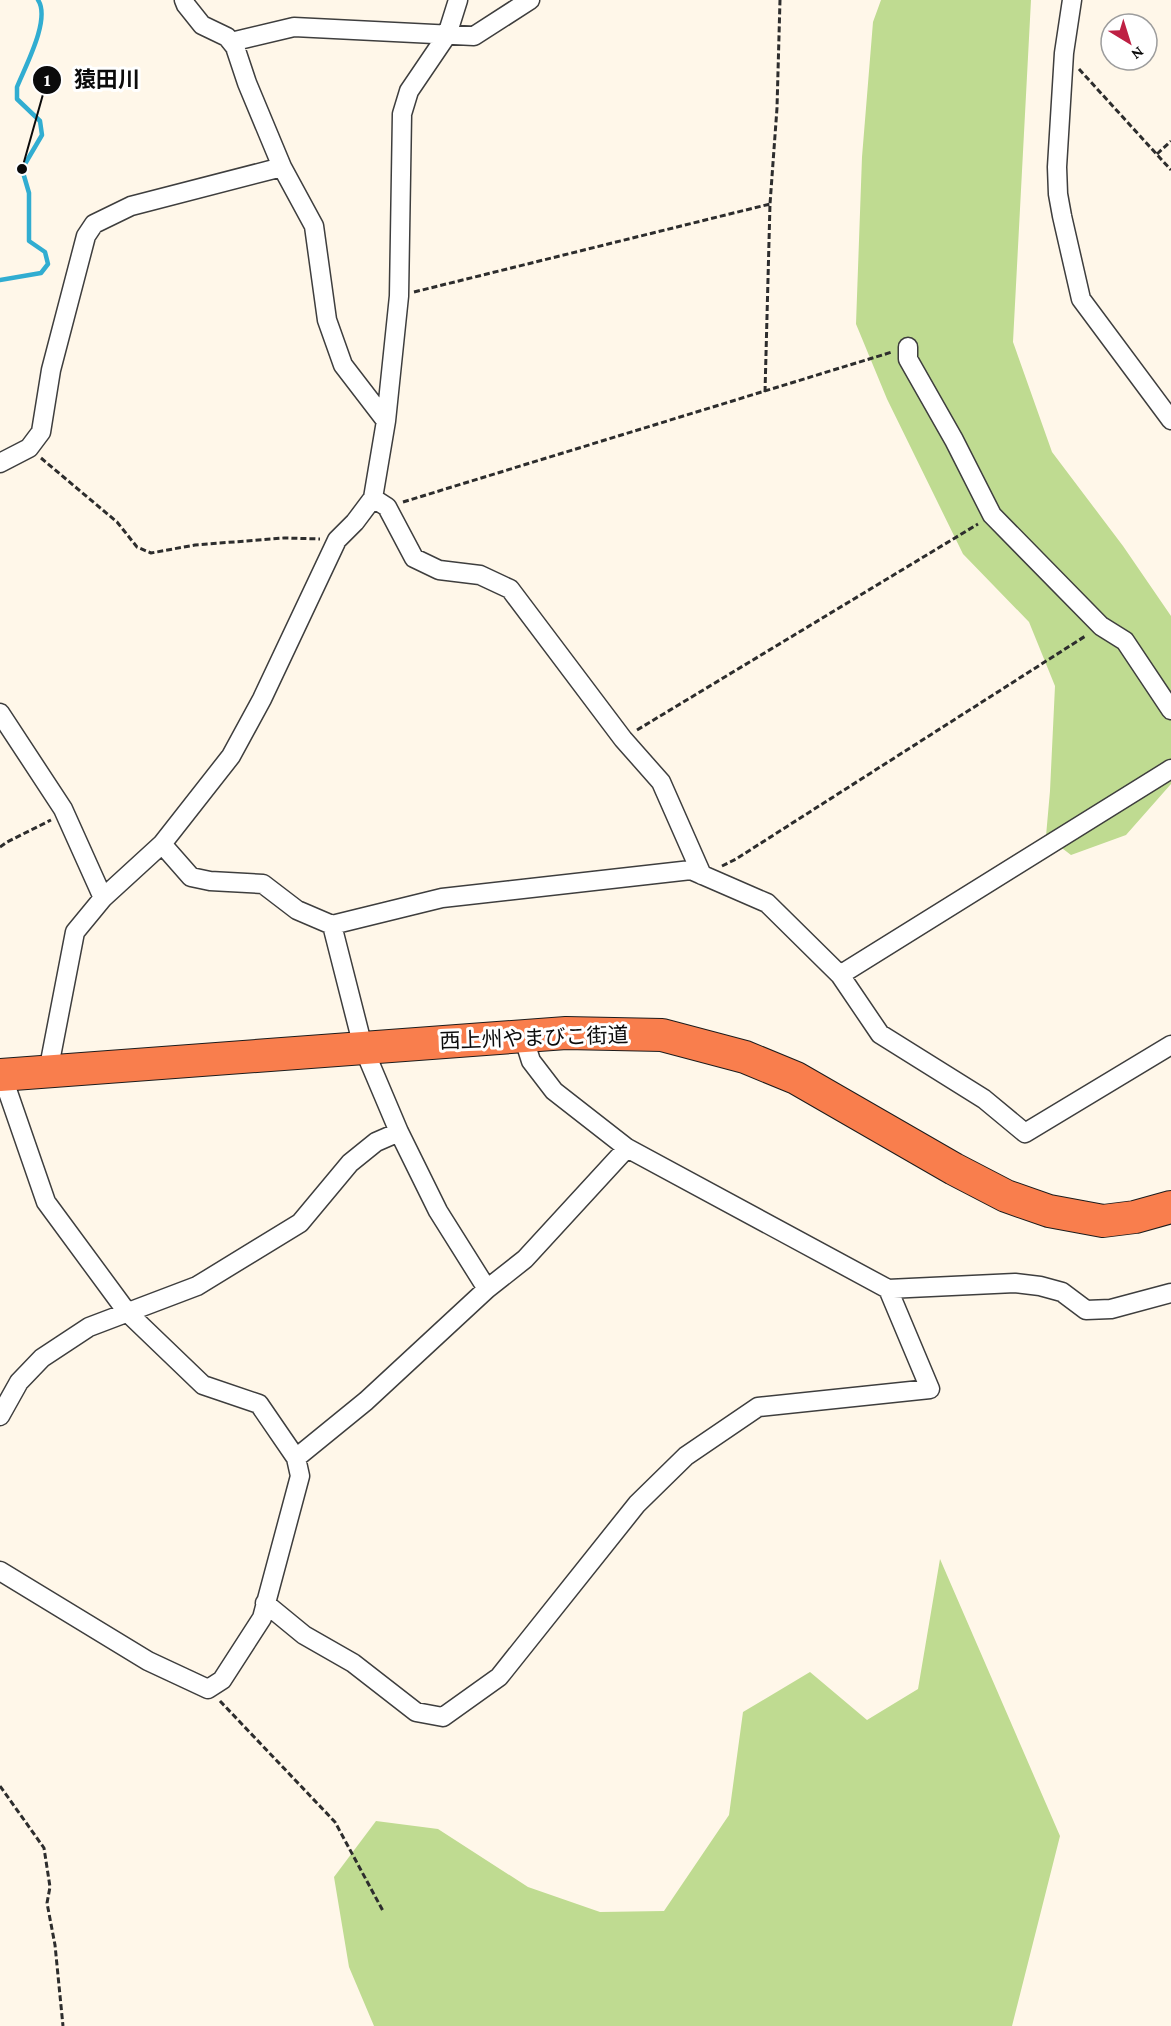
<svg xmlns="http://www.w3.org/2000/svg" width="1171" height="2026" font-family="'Crimson Pro','Noto Sans JP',serif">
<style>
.forest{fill:#bfdb91}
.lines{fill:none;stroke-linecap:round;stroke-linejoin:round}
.stream{stroke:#31add1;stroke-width:4.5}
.street-casing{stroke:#3e3e3e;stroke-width:21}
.highway-casing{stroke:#1c1c1c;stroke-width:34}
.path{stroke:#2d2d2d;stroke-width:3;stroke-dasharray:6 3;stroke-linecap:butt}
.street{stroke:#fff;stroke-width:18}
.highway{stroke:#f97e4d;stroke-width:32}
.labels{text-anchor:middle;stroke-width:6;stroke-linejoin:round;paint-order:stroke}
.street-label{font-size:21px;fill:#0b0b0b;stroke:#fff}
.leader{fill:none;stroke:#0b0b0b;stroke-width:2}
.callout-dot{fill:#0b0b0b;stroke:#fff;stroke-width:2}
.mark-label{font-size:18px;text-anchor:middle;font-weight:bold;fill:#fff}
.callout-label{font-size:22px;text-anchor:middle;font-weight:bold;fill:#0b0b0b;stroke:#fff;stroke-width:6;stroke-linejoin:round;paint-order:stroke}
</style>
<rect width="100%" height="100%" fill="#fff7e9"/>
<path class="forest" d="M881,0H1031L1013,342L1052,452L1123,546L1171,616V784L1126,835L1071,855L1046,836L1050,791L1055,686L1029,622L963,554L887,399L856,324L862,157L873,22Z
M940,1559L1060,1836L1012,2026H374L349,1967L334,1877L376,1821L438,1829L528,1887L600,1912L664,1911L729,1815L743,1712L810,1672L867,1720L918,1689Z"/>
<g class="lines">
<path class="stream" d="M0,280L41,273L48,264L45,252L29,241V193L22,169L42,135L40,121L17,99V87C25,67 51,19 38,0"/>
<g class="street-casing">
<path id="street" d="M184,0L186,5L202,25L227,37L235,47L247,83L282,167L314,226L327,320L343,365L386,421
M1072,0L1064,53L1057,167L1058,194L1062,216L1081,299L1171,420
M231,42L294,27L474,36L530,0
M908,347V359L954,440L992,515L1101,626L1125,641L1171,710
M0,463L29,448L41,432L51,370L86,236L94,224L131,206L282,167
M373,498L387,507L414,558L439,570L480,575L510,589L623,739L661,782L702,875
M0,713L63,809L103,898
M162,844L191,877L210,881L263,884L297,910L332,925L442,898L691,870L767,903L840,975L880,1034L984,1099L1025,1133L1171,1045
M332,925L363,1047L399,1132L438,1211L487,1289
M840,975L1171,769
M523,1036L531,1061L554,1091L627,1148L888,1289L1015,1283L1040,1286L1062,1292L1086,1310L1111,1309L1171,1293
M48,1072L75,932L103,898L162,844L231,756L262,699L337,540L355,522L373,498L386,421L399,296L402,114L409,91L447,35L458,0
M0,1416L19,1382L42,1358L89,1327L197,1286L300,1223L350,1163L376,1142L399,1132
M296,1458L366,1401L487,1289L525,1259L627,1148
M0,1571L148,1661L208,1689L222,1680L262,1618L300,1476L296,1458L259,1404L203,1385L127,1312L46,1202L2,1075
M265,1603L304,1635L353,1663L416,1712L443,1717L499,1677L637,1504L686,1456L758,1407L930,1389L888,1289"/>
</g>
<g class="highway-casing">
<path id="highway" d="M0,1075L566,1033L662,1035L745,1057L796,1078L954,1169L1006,1196L1049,1211L1103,1221L1135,1217L1171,1207"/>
</g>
<path class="path" d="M1079,69L1171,170
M1157,154L1171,141
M414,292L770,204
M765,392L770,204L777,108L780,0
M41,458L117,522L137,547L151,553L195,545L284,538L320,539
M403,502L892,352
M637,730L978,524
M0,847L7,842L51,820
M722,866L736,859L1087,635
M220,1701L335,1822L383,1911
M0,1786L44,1848L50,1887L47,1903L55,1945L63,2026"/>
<use href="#street" class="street"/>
<use href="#highway" class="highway"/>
</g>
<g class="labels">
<g class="street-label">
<text transform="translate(534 1038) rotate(-2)" y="7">西上州やまびこ街道</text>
</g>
</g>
<path class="leader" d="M22 169L47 80"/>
<g class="callout-dot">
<circle cx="22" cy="169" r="6"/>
<circle cx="47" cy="80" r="15"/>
</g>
<g class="mark-label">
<text x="47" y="86">1</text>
</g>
<g class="callout-label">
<text x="107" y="87">猿田川</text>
</g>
<g transform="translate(1129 42) rotate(142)"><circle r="28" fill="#ffffff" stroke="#9d9d9d" stroke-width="1.5"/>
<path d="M0-4.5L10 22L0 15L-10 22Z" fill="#be2043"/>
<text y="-9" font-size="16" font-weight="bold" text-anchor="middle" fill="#0b0b0b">N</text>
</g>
</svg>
